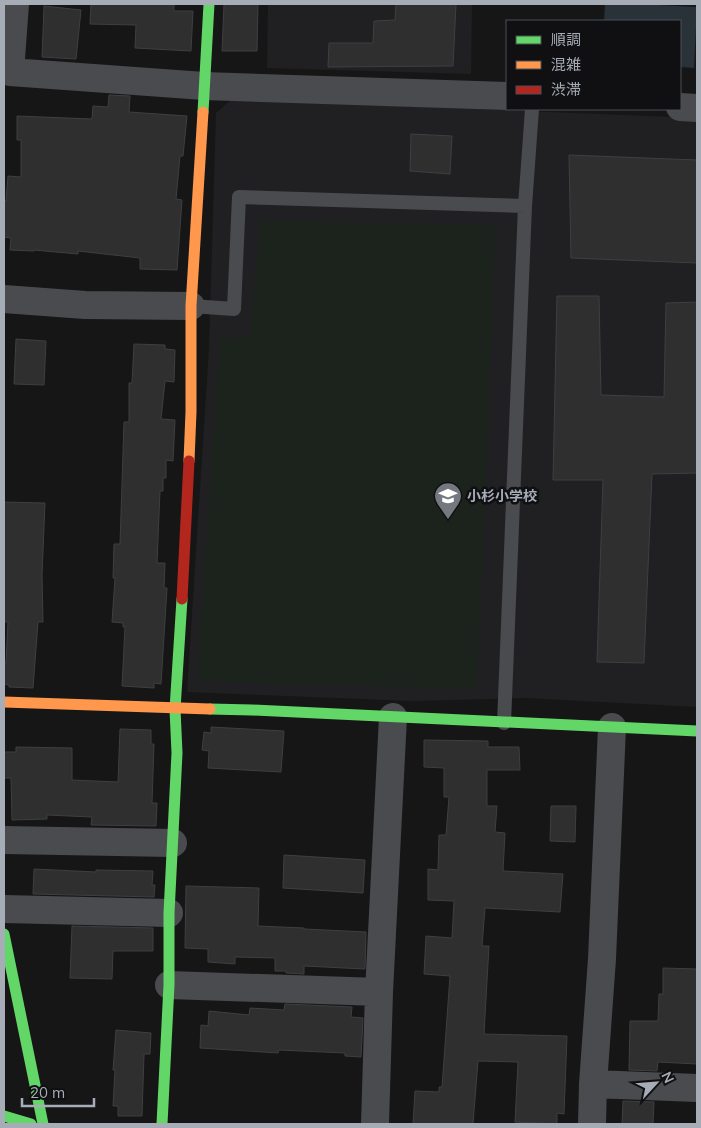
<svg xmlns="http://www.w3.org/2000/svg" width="701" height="1128" font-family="Mulish,'Noto Sans JP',sans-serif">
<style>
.built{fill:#202022}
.green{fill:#1c231c}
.water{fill:#293238}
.building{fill:#2f2f30;stroke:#3e3f42}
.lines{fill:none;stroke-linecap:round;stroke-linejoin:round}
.lane{stroke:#4a4b4f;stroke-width:14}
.street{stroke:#4a4b4f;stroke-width:28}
.fast{stroke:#63d668;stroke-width:11}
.slow{stroke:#ff974d;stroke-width:11}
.jam{stroke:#b3261e;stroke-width:11}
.labels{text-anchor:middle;stroke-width:5;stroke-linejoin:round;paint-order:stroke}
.poi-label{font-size:14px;font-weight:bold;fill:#a6adb7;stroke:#101012;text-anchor:start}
</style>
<rect width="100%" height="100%" fill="#161616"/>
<path class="built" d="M268,4H472L471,74L267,68Z
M232,99L697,118V707L526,698L412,701L187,692L209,348L216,113Z"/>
<path class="green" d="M260,221L496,225L477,689L197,681L220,339L250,336Z"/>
<path class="water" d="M605,4H638L697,7L694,68L680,67V21H604Z"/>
<path class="building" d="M91,4H174V11H193L191,51L135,48L136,25L90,24Z
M224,4H258L257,51H222Z
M396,4H456L453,66L328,67L329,43H373L374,21L395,20Z
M44,6L81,10L76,59L42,57Z
M109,95L130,96L129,112L187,116L183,156H180L176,199L182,200L177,270L140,269V258L78,251V254L34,250V251L10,250L11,238L4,237V200L6,201L8,176L21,177V140H17V116L92,119L93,106L108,107Z
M411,134L452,136L450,174L410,171Z
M569,155L697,160V263L571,258Z
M557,296H599L601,395L664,397L666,303L697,302V473L652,474L644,663L597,662L603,480H553Z
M16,339L46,341L44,385L14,384Z
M134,344L165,345V349L175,350L174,382L165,381L161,419L175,420L173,461L166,460V478H163V491H160L157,563H165L164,588H167L161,684L154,683V688L122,686L125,627H123V623L112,622L115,578H113L114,544H120L124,422H129V383H132Z
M4,502L45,503L42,575L43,622H38L33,688L9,687V685L4,684V663H6L8,622H4Z
M211,727L284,731L281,772L208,768L209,751L202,750L204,732L211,733Z
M120,729L151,730V744H154L152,803H157L156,826L91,825L92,817L47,815V819L12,820L11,778H4V752H16V747L72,748V780L118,782Z
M424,740L488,741V747H519L520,770H487V806H497L495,832L505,833L503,871L563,874L560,912L485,908L482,946H489L484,1034L567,1036L564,1114L557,1113V1124L515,1122L518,1062L478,1061L473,1124H413L415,1091L439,1092V1087H442L450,976L424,974L426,936L452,938L454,901L428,900V869L438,870L439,835H446L449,797H444V768L424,767Z
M551,806H576L575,842L550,841Z
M284,855L365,860L363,893L283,888Z
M34,869L96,872V870L153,871L152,885H155L154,897L33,894Z
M186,886L259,888L258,926L304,928V929L366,932L365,969L304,966V974L286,973V971H275V958L235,957V964L208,962V949L185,948Z
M72,926L153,928V951H113L112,979L70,978Z
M663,968L697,969V1064L658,1062L657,1071L629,1070L630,1021H658L659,994H663Z
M285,1004L352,1007L351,1017L363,1018L361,1057L345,1056V1053L279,1050L278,1053L200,1048L201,1025L208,1026L209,1011L249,1015L250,1008L284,1010Z
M116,1030L151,1033L150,1054H144L142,1116H118V1106H113L115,1070H113Z
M623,1101L654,1102L653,1124H622Z"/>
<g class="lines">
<path class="lane" d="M191,306L234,309L239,197L525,206L532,109
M504,723L525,206"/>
<path class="street" d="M15,4L10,72L204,86L507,96
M680,107L697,108
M4,299L85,305L191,306
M4,840L173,843
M4,909L169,913
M169,985L379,992L393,717
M593,1084L697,1088
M375,1124L379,992
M592,1124L593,1084L602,959L612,727"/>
<path class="fast" d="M203,112L209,4
M210,709L252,710L697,731
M4,934L43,1124
M4,1116L31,1124
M162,1124L169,985V913L177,753L175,709L182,599"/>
<path class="slow" d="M189,461L191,412V306L203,112
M4,702L210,709"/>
<path class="jam" d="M182,599L189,461"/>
</g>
<defs>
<g id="school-pin" transform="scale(1.4375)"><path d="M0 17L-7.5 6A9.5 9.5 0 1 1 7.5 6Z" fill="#74787f" stroke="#101012"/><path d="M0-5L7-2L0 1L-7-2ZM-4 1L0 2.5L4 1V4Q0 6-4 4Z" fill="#fff"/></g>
</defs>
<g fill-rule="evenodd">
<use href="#school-pin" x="448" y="496"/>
</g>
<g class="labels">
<g class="poi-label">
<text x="467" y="501">小杉小学校</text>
</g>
</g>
<rect width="701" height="1128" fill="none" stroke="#a6adb7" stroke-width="10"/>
<rect x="506" y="20" width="175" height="90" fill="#101012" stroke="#4c4f54"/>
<rect x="516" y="36" width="25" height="8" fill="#63d668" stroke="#4c4f54"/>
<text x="551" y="45" font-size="15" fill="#a6adb7">順調</text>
<rect x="516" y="61" width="25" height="8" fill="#ff974d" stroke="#4c4f54"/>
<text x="551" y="70" font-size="15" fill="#a6adb7">混雑</text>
<rect x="516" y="86" width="25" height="8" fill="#b3261e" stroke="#4c4f54"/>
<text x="551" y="95" font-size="15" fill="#a6adb7">渋滞</text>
<g transform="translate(656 1083) rotate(64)" stroke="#101012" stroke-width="4" paint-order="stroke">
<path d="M0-4L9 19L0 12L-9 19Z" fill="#a6adb7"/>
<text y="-8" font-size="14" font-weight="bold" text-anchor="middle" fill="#a6adb7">N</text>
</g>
<path d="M22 1098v8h72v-8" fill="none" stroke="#a6adb7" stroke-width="2.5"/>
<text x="30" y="1098" font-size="15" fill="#a6adb7" stroke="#101012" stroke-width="4" paint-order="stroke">20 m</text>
</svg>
